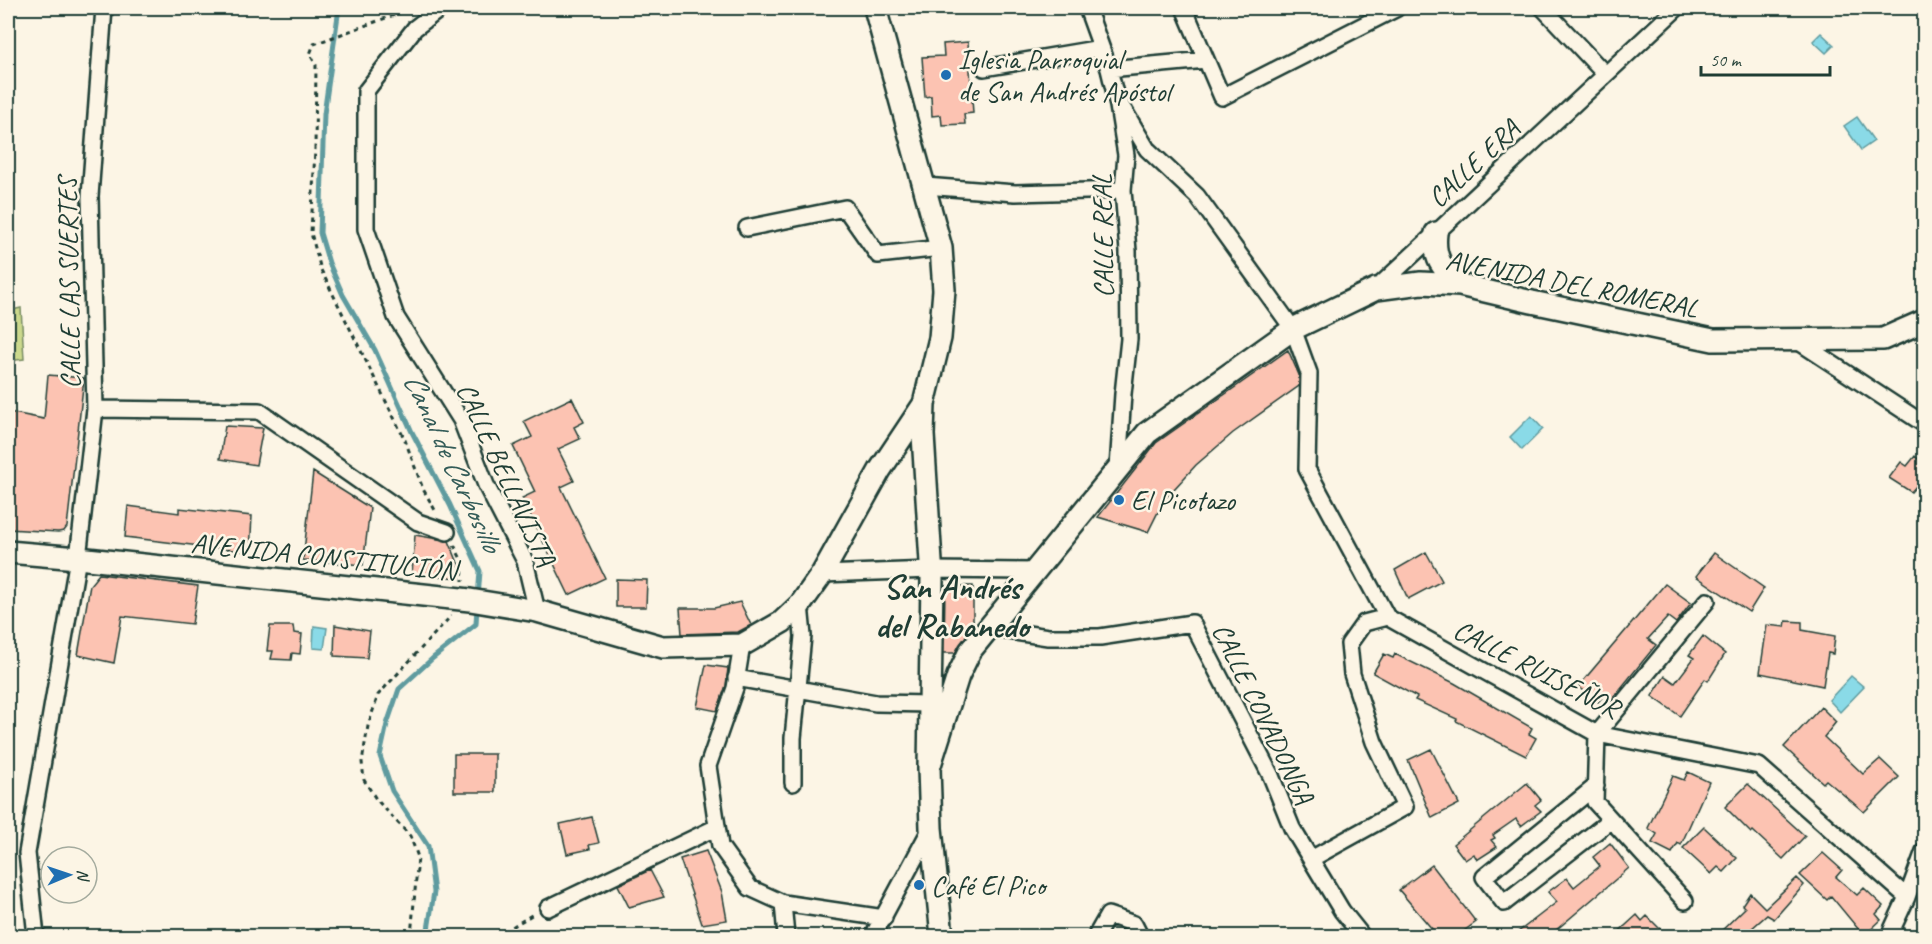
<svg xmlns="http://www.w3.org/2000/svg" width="1932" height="944" font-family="Caveat,sans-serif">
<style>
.green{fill:#cbd88c;stroke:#758a60;stroke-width:1.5}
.water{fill:#8adae7;stroke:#5f9b9f;stroke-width:1.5}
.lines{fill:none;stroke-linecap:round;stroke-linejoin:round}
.stream{stroke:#5f9b9f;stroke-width:5}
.building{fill:#fcc3b2;stroke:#1f3d34;stroke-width:1.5}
.street-casing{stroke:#1f3d34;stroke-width:20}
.secondary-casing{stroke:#1f3d34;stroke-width:26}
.path{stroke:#1f3d34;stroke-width:3;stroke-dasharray:4.5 4.5;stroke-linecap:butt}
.street{stroke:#fcf5e5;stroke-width:15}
.secondary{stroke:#fcf5e5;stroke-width:21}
.poi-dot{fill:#1f6fb2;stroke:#fcf5e5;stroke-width:2}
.labels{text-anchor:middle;stroke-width:5;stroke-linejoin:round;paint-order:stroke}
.poi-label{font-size:28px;fill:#1f3d34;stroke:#fcf5e5;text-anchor:start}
.street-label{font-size:28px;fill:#1f3d34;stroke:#fcf5e5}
.water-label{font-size:30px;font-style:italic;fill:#345c58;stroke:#fcf5e5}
.district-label{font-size:34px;font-weight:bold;fill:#1f3d34;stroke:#fcf5e5}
</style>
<rect width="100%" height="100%" fill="#fcf5e5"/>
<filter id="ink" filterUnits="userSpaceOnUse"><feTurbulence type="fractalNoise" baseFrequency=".0167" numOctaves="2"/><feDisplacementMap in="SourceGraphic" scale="12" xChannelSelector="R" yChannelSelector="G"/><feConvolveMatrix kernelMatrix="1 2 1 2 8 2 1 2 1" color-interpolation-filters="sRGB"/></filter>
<g filter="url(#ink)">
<path class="green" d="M21,308L24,359L8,361V311Z"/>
<path class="water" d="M1821,33L1834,45L1826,53L1813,41Z
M1857,117L1874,141L1861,150L1844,126Z
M1531,416L1543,429L1522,450L1510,437Z
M314,626L327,628L324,649L313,648Z
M1851,676L1864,687L1840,712L1829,700Z"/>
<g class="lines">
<path class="stream" d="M339,8L324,114L320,233L329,263L343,295L375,350L412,432L450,505L480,571L478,598
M427,936L434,892L428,846L392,791L380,756L387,724L399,689L433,658L476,624L477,607"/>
</g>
<path class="building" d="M968,42L973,113L964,114L965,124L942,125L941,115L932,116L931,96L925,97L922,57L944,56L943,44Z
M1288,350L1299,375V386L1233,433L1196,465L1164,500L1148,532L1098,517L1156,443Z
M48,375L84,378L67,527L64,531L58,532L8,529V412L44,419Z
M572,398L584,422L574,427L580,439L558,449L574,481L561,487L605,578L569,595L522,498L535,492L513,446L532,437L524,421Z
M225,426L263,428L256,465L220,459Z
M1915,456L1924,464V477L1911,492L1889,478L1901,462L1907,466Z
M313,472L370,508L363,565L303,560Z
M128,506L179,513V508L252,516L250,552L125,537Z
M415,535L449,541L460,568V578L412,574Z
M1426,552L1442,581L1408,599L1395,570Z
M1714,553L1764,588L1749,612L1696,576Z
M99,574L198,586L192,624L122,616L114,663L78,655L90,585Z
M616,579L647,580L646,607H616Z
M1665,584L1691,603L1676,623L1668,617L1648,639L1656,645L1612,699L1605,694L1598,702L1578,687Z
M945,586H973V622L968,633L955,653H944Z
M740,602L751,625L738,632L682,634L680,608H714Z
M1786,621L1802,622V630L1835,636L1833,654L1828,653L1823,686L1760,673L1767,625L1785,627Z
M335,625L370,631L367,658L334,656Z
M270,626H293L294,633L302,634L300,654L292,653L291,660L271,659L273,651H267Z
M1703,636L1725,654L1708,681L1705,679L1680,716L1652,696L1665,676L1675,683L1694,658L1689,655Z
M1384,654L1393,658L1395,654L1454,683L1532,728L1529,734L1536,738L1526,756L1456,721L1457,719L1415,700L1417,697L1373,673Z
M706,665L728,668L726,686L717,711L697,707Z
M1821,707L1836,722L1824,737L1863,774L1880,759L1899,777L1864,812L1826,780L1823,783L1784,747Z
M1431,749L1459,804L1432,818L1408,760Z
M454,754H495V792H454Z
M1688,772L1709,782L1681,845L1678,843L1672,853L1652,843L1657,834L1648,828L1673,776L1684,780Z
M1527,783L1541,800L1535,805L1541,811L1521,826L1516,819L1493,835L1495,838L1491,840L1497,847L1477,860L1474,854L1465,860L1453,844Z
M1748,784L1805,836L1783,859L1753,831L1751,833L1725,807Z
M592,817L599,843L589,845L590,849L567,854L560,824Z
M1704,827L1737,858L1724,872L1718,867L1711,874L1683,848Z
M1610,843L1629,868L1549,936H1513L1557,902L1548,892L1567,878L1574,887L1600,866L1593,857Z
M706,851L722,892L727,920L702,924L680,859Z
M1823,853L1842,870L1836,877L1857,895L1864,888L1883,906L1876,914L1881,920L1864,936L1831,896L1827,900L1800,875Z
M1432,865L1476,922L1457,936H1438L1399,890Z
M650,870L664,897L629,907L618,885Z
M1797,878L1804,885L1774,919L1767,915L1743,936H1716L1745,908L1742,905L1750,893L1765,908Z
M1637,915L1642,921L1647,916L1667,936H1614Z"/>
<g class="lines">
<g class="street-casing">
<path id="street" d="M441,8L415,28L366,91V229L396,317L461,420L486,485L525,561L537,611
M1087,8L1109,69L1118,106L1126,155L1123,190L1128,251L1129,339L1123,394L1118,468
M1184,8L1222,97L1397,8
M1543,8L1605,74
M984,68L1101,48
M1109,69L1206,60
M1116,97L1147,149L1197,196L1293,329L1309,373L1307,469L1387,617
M925,186L1015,193L1123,190
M747,228L845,208L878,255L941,248
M1376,289L1677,8
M1796,340L1924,424
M95,409L259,411L418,522L447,532
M822,574L931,570L1034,571
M1387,617L1597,734L1759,766L1907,897
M988,628L1048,637H1100L1192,623L1271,776L1292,828L1342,911L1362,936
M742,645L735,688L708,766L720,846L750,888L783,903L884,918
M736,678L876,703L931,704
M793,783V738L803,636L800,605
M1596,786L1484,877L1504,903L1611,820
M1311,859L1405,807L1374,742L1352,674L1349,644L1364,623L1387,617
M1685,901L1595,802L1597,734L1707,601
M783,903L786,936
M548,908L717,827
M36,936L27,853L78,558L95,409L90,196L104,8
M873,936L931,828
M1096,936L1108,915L1134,924L1140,936
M1889,936L1907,897L1924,851"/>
</g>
<g class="secondary-casing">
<path id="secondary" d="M875,8L941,248L944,290L940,338L924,404L923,435L932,578L929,768L931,828L942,936
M1436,233C1433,259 1442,268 1460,285
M8,552L78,558L470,600L537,611L663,647L742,645L782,622L800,605L822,574L880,470L924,404
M929,768L958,676L970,651L1147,433L1293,329L1376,289L1421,283L1460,285L1532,302L1713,340L1883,339L1924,321"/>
</g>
<path class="path" d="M411,9L314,44L310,54L316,65L315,149L311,233L321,270L405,440L423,489L435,510
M454,545L462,561L463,581
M411,936L418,857L410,836L376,799L364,780L362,762L368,726L378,695L451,616
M497,936L535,913"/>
<use href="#street" class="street"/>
<use href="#secondary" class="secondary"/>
</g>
</g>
<g class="poi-dot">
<circle cx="946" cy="75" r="6"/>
<circle cx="1119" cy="500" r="6"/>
<circle cx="919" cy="885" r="6"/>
</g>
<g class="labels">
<g class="poi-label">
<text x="958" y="69">Iglesia Parroquial<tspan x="958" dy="32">de San Andrés Apóstol</tspan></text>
<text x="1131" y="510">El Picotazo</text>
<text x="931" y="895">Café El Pico</text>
</g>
<g class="street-label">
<text transform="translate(1473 163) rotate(-43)" y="10">CALLE ERA</text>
<text transform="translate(1102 236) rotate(-91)" y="10">CALLE REAL</text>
<text transform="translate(68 283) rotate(-91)" y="10">CALLE LAS SUERTES</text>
<text transform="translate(1572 283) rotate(11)" y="10">AVENIDA DEL ROMERAL</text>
<text transform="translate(507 474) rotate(65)" y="10">CALLE BELLAVISTA</text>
<text transform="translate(324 556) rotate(6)" y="10">AVENIDA CONSTITUCIÓN</text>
<text transform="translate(1537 668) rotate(27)" y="10">CALLE RUISEÑOR</text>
<text transform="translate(1264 713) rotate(64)" y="10">CALLE COVADONGA</text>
</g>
<g class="water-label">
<text transform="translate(453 462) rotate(65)" y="10">Canal de Carbosillo</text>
</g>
<g class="district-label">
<text x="952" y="598">San Andrés<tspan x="952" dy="39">del Rabanedo</tspan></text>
</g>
</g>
<rect width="1932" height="944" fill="none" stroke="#fcf5e5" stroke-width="30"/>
<rect x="15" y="15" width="1902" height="914" fill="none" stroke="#1f3d34" stroke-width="2" filter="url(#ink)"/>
<g transform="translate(69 875) rotate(88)"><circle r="28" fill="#fcf5e5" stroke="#a4ab9e" stroke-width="1.5"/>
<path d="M0-4.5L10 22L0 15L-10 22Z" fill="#1f6fb2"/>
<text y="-9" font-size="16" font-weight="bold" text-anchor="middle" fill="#1f3d34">N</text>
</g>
<path d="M1701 66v9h129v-9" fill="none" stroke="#1f3d34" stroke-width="3"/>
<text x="1710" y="66" font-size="18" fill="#1f3d34" stroke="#fcf5e5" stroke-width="4.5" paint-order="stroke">50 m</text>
</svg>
